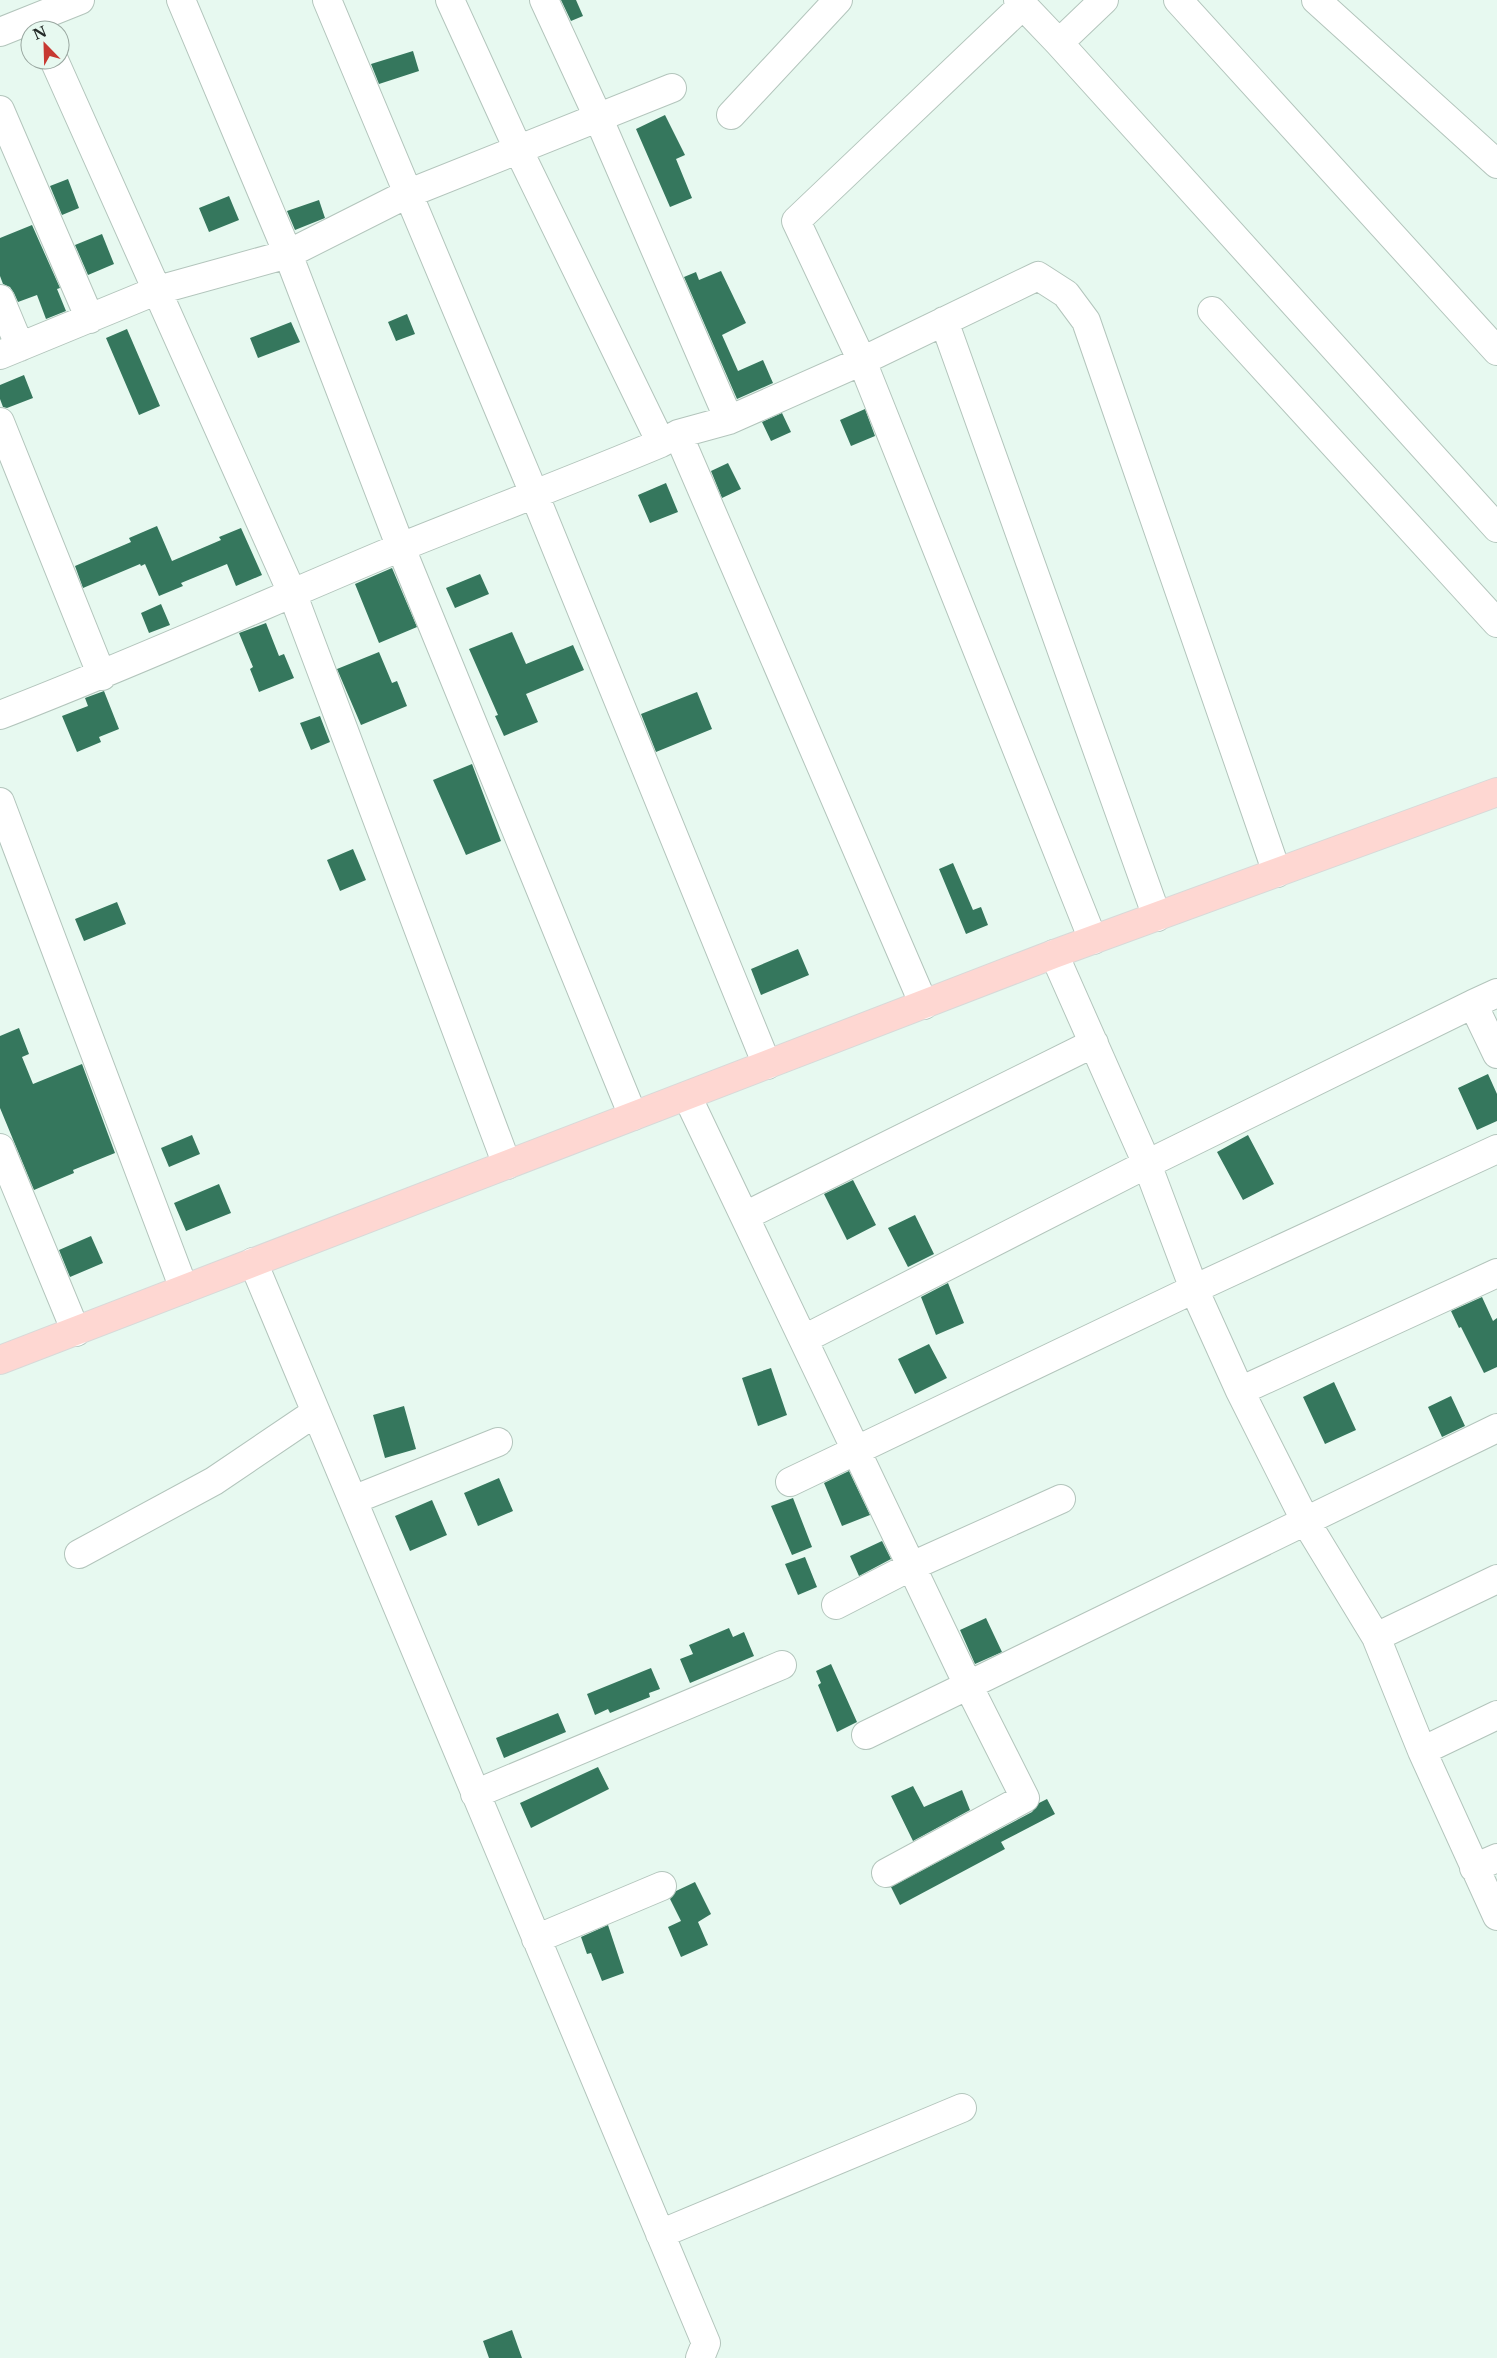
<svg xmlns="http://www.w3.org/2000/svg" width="1497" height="2358" font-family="'Libre Baskerville',serif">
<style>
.building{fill:#35775d}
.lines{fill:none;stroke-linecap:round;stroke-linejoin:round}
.minor-casing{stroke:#b3c5bc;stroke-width:30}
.major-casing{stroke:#d8d9d8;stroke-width:30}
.minor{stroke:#fff;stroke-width:28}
.major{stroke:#fed7d2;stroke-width:28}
</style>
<rect width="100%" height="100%" fill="#e7f9f0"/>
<path class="building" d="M561,0H576L583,16L571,21Z
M413,51L419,71L379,84L371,64Z
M665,115L685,155L676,159L692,198L670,207L636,129Z
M68,179L79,208L62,215L50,186Z
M229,196L239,220L209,232L199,208Z
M319,200L325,218L295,230L287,211Z
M32,225L60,288L57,289L66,311L46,319L37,295L18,302L14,293L10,287L3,284L0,276V238Z
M102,234L114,264L88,275L75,245Z
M721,271L746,323L722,335L738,371L763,360L773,383L737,399L684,277L696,272L699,280Z
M407,314L415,334L396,341L388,322Z
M291,322L300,342L258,358L250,338Z
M127,329L160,406L139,415L106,338Z
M24,375L33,398L7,408L3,407L0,399V385Z
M865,409L875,436L851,446L840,420Z
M782,413L791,432L771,441L762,422Z
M728,463L741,489L722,498L711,471Z
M666,483L678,512L650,523L638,495Z
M157,526L172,561L221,540L219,537L241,528L262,575L236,586L227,564L181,583L183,586L159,596L145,564L141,566L140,564L83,588L75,566L131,542L129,538Z
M392,568L417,627L379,643L355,584Z
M480,574L489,594L455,608L446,588Z
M161,604L170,625L149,633L141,613Z
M266,623L279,656L284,654L294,678L259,692L250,669L253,667L239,633Z
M512,632L526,664L573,645L584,670L526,694L538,722L504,736L495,716L498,715L469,649Z
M379,652L392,683L397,681L407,706L361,725L337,669Z
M104,691L119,729L99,737L101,742L77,752L62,716L88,706L85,698Z
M697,692L712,729L656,752L641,714Z
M320,716L330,742L311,750L300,723Z
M472,764L501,841L466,855L433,780Z
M353,849L366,880L340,891L327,860Z
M953,863L973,910L981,907L988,925L966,934L939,869Z
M117,902L126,924L84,941L75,919Z
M798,949L809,975L761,995L751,969Z
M19,1028L29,1054L22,1057L33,1084L82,1064L115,1153L73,1170L74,1173L34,1190L0,1108V1036Z
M1488,1074L1497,1094V1121L1477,1130L1458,1088Z
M192,1135L200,1154L169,1167L161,1148Z
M1248,1135L1274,1184L1243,1200L1217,1152Z
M853,1180L876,1225L847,1240L824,1194Z
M219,1184L231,1213L186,1231L174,1203Z
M915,1215L934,1254L908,1267L888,1228Z
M91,1236L103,1263L70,1277L59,1250Z
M948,1283L964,1323L936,1335L921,1297Z
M1482,1297L1493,1321L1497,1318V1367L1484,1373L1461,1327L1459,1328L1451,1311Z
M929,1344L947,1378L915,1394L898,1359Z
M771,1368L787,1415L758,1426L742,1378Z
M1334,1382L1356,1430L1325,1444L1303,1397Z
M1451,1396L1465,1426L1442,1437L1428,1407Z
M404,1406L416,1449L385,1458L373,1415Z
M849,1471L870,1515L842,1526L824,1483Z
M499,1478L513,1511L478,1526L464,1493Z
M793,1498L812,1547L792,1555L771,1506Z
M432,1500L447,1535L410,1551L395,1516Z
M882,1541L891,1559L859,1576L850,1556Z
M805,1557L817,1587L798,1595L785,1564Z
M986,1618L1002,1652L975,1664L960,1630Z
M729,1628L733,1637L744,1632L754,1656L690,1683L680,1659L693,1654L689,1645Z
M831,1664L857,1722L837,1732L818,1685L821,1683L816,1671Z
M651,1668L660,1689L649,1693L650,1697L610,1713L608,1709L595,1715L587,1694Z
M558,1713L566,1732L504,1758L496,1738Z
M598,1767L609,1789L531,1828L520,1803Z
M913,1786L924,1807L962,1790L970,1810L913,1841L891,1796Z
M1047,1799L1055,1814L1001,1842L1005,1849L900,1905L891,1887L1032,1812L1039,1803Z
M695,1882L711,1914L698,1922L708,1945L681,1957L668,1927L681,1921L670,1899L676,1891Z
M608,1925L624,1973L602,1981L591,1953L587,1954L581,1937Z
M512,2330L522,2358H489L483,2341Z"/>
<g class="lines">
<g class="minor-casing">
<path id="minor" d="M181,0L288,254L401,548L633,1116
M327,0L535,496L767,1065
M450,0L518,149L661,443
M544,0L598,117L729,420
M1018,0L1059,43L1497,528
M1178,0L1497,351
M1316,0L1497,164
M1023,5L796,221L862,361L1093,940
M0,32L80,0
M1059,43L1104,0
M54,60L293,595L507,1165
M0,110L90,319
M731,115L838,0
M0,299L20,347
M1212,311L1497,623
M944,321L1157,917
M0,355L158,290L288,254L407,194L672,88
M0,422L102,676
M678,434L924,1005
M0,715C135,663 267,603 401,547C488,512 575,479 661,443L678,434L729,420L862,361L1038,276L1066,294L1086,321L1277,873
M0,802L184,1289
M1054,954L1147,1164L1194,1289L1240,1391L1306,1522L1376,1637L1422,1751L1497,1916
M1497,993L1473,1004L1497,1054
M687,1096L968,1685L1025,1798L886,1873
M0,1148L76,1332
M745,1216L1094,1043
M253,1262L706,2343L700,2358
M804,1339L1147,1164L1473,1004
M1240,1391L1497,1273
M790,1482L1194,1289L1497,1149
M353,1500L498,1442
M79,1554L214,1481L316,1412
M836,1605L912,1566L1061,1499
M1376,1637L1497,1579
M866,1735L1497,1428
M1422,1751L1497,1715
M475,1794L782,1665
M1474,1868L1497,1858
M536,1939L662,1886
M660,2234L962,2108"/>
</g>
<g class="major-casing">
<path id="major" d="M0,1360L1054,954L1497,792"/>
</g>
<use href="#minor" class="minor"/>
<use href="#major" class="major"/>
</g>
<g transform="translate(45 45) rotate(337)"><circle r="24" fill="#e7f9f0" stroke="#99a7a0"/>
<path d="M0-4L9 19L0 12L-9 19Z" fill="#c73932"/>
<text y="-8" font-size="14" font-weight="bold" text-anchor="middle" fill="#242b28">N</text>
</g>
</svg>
